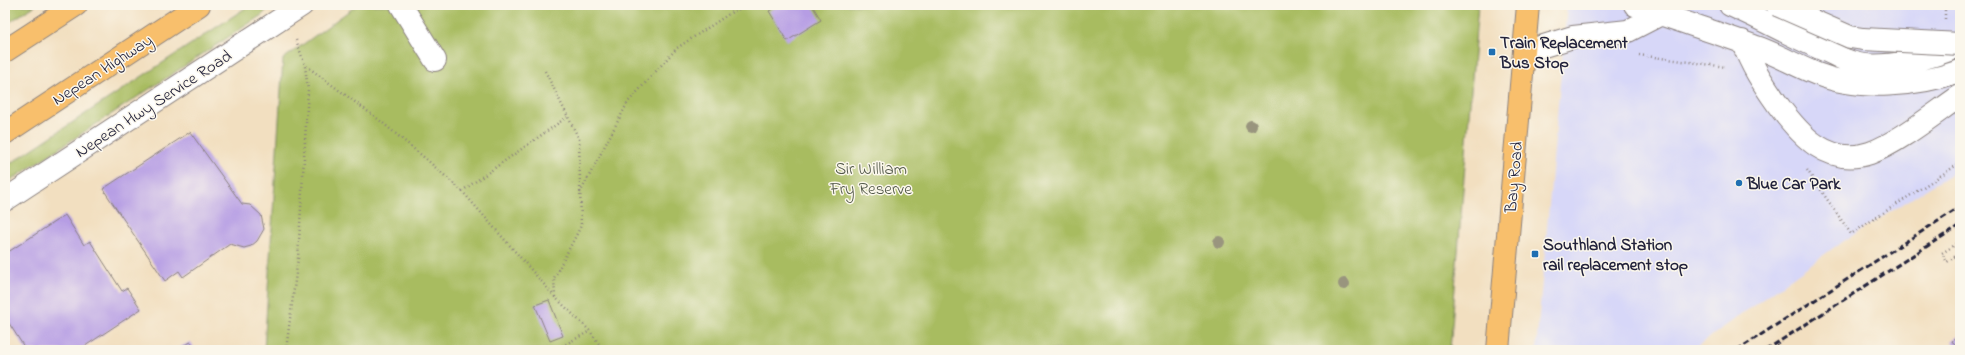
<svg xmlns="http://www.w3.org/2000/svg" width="1965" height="355" font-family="'Indie Flower',sans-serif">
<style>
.built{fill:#d7d7f8}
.green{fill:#a8bc61;stroke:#656f4e}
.building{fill:#b69de4}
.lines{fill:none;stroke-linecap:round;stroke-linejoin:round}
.minor-casing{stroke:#8a807e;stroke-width:24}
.major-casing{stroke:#8a807e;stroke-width:24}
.highway-casing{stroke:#8a807e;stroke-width:24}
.path{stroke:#8a807e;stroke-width:2.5;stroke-dasharray:1 3;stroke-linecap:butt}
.minor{stroke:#fff;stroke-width:22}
.major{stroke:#f8bf6c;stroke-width:22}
.highway{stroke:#f8bf6c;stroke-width:22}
.rail{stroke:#22223b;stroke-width:3;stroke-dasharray:6 3;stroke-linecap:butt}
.minor-bridge-casing{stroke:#8a807e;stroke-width:24;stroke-linecap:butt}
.minor-bridge{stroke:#fff;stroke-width:22}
.tree{fill:#99957e}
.poi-dot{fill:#1f6fb2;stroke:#fbf7ec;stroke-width:1.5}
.labels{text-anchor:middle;stroke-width:3;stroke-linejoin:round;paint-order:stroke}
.poi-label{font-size:17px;font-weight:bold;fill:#22223b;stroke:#fbf7ec;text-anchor:start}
.street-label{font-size:17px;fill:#22223b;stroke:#fbf7ec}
.park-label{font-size:17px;fill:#515848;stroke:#fbf7ec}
</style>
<rect width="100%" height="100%" fill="#fbf7ec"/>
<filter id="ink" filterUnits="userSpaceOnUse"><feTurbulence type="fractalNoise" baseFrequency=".025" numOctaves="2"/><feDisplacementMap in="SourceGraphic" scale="8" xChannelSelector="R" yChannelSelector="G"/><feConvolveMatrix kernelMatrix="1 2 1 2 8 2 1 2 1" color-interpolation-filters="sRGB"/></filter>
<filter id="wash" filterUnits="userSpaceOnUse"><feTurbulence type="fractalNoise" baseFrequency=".012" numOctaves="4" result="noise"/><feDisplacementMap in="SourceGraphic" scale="16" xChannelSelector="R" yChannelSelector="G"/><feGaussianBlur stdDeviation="0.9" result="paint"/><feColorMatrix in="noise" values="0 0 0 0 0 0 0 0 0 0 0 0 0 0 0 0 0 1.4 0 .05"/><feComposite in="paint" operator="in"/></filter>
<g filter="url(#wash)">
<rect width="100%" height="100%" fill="#f2dfc0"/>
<path class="built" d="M1567,5H1960V168L1836,246L1692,350H1536Z"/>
<path class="green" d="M5,5H36L5,25Z
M250,5H272L262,15L5,184V167Z
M357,5H1478L1450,350H264L283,59Z"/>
<g id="blocks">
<path class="building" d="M780,5H812L821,20L787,41L769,11Z
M190,132L242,204L250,205L261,215L264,229L257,241L251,246L244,248L230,244L183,277L179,271L165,281L103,189Z
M65,215L84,245L90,241L122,291L127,288L141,309L79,350H26L5,317V254Z
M549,300L563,336L550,341L535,305Z
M1960,335V350H1958L1952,341Z
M191,342L195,350H173Z"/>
</g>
</g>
<g filter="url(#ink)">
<use href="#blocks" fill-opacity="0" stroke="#8a807e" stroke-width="1"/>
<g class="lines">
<g class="minor-casing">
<path id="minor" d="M401,5L435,60
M1635,5C1675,20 1716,32 1756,47C1777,54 1796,66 1817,74C1859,91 1918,86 1960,71
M1730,5C1764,20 1795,38 1829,52C1836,55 1843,60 1851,62C1880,72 1933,58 1960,45
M1742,41C1752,67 1762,82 1778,105C1800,135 1828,167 1870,153C1898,143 1935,113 1960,96
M1524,52L1573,37L1628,31L1661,14
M5,200L302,5"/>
</g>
<g class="major-casing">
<path id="major" d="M1498,350L1528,5"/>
</g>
<g class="highway-casing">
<path id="highway" d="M5,51L76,5
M5,133L199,5"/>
</g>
<path class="path" d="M1945,19V5
M296,40L305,65L378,119L426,159L462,191L555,297
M1639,55L1726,67
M545,71L579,139L581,226L554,278L555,297L590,331L603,350
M1807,170L1851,234L1960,163
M462,191L567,117
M580,193L628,102L677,48L732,12L750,5
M1960,242L1942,253L1947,262L1960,253
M286,350L298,258L308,90L305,66
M555,350L590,331"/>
<use href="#minor" class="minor"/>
<use href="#major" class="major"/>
<use href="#highway" class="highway"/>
<path class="rail" d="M1737,350L1960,207
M1766,350L1960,225"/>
<g class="minor-bridge-casing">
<path id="minor-bridge" d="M1777,5L1850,37L1863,39L1960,44"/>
</g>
<use href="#minor-bridge" class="minor-bridge"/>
</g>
<g class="tree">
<circle cx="1251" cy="126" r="6"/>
<circle cx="1219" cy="242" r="6"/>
<circle cx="1344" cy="284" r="6"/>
</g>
</g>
<g class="poi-dot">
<rect x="1488" y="48" width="8" height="8" rx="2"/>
<circle cx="1739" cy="183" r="4"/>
<rect x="1531" y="250" width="8" height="8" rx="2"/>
</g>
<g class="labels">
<g class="poi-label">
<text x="1500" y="48">Train Replacement<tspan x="1500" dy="20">Bus Stop</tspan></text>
<text x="1747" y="189">Blue Car Park</text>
<text x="1543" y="250">Southland Station<tspan x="1543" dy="20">rail replacement stop</tspan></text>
</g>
<g class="street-label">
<text transform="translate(102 69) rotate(-33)" y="6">Nepean Highway</text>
<text transform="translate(153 103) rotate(-33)" y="6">Nepean Hwy Service Road</text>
<text transform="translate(1513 177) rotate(-85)" y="6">Bay Road</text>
</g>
<g class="park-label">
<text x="871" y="174">Sir William<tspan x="871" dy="20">Fry Reserve</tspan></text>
</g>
</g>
<rect width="1965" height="355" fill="none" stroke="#fbf7ec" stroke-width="20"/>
</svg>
